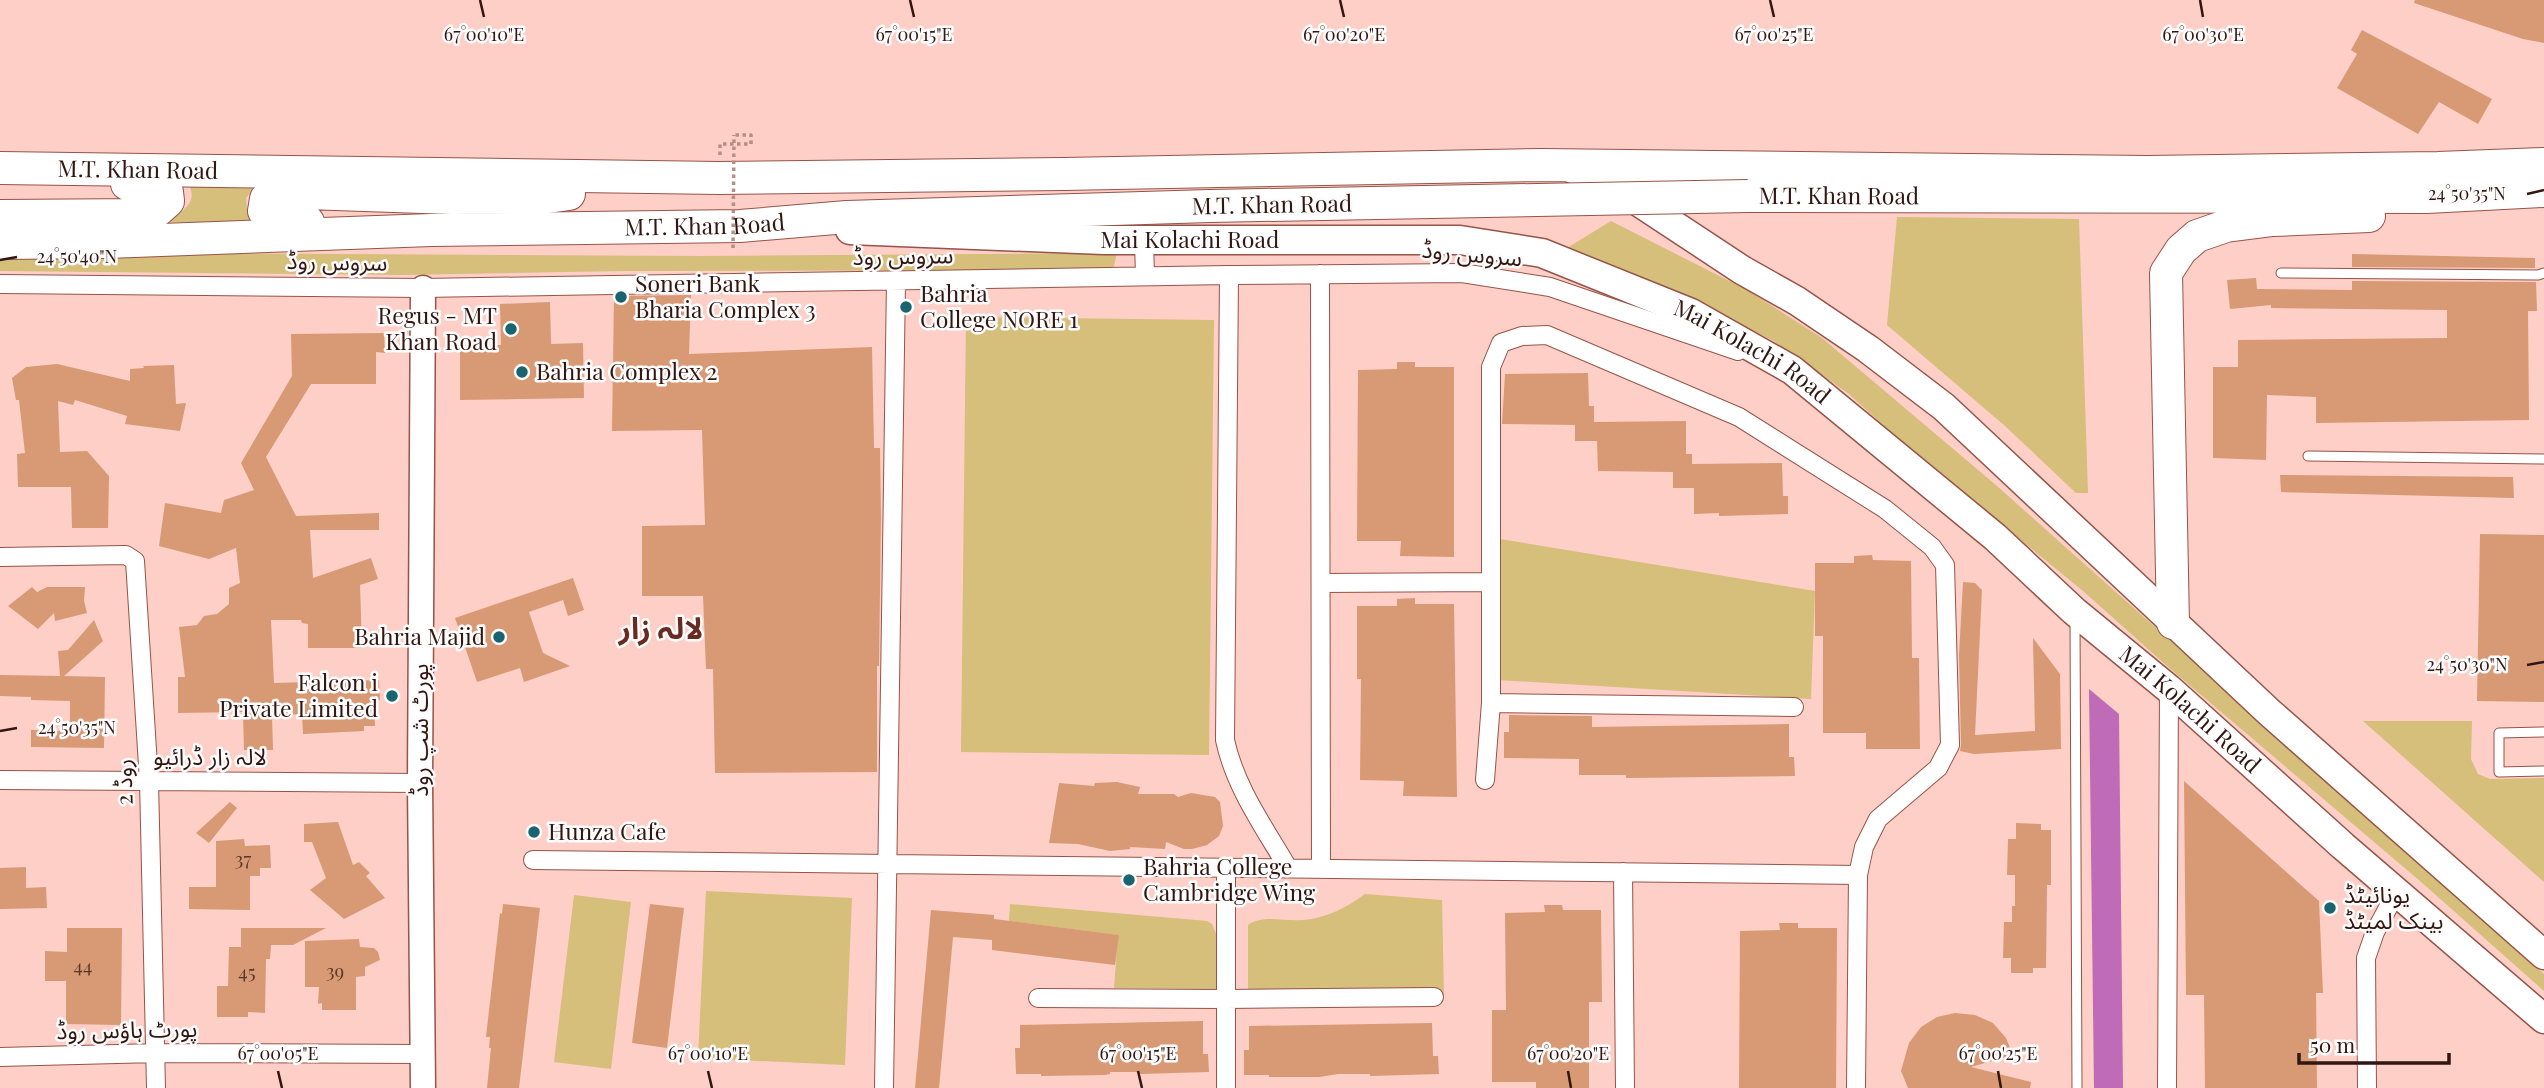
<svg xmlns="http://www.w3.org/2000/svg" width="2544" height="1088" font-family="'Playfair Display','Noto Sans Arabic',serif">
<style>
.green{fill:#d6be7b}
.water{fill:#bf6bb7}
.building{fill:#d89975}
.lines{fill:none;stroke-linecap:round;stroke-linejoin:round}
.lane-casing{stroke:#965348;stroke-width:11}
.street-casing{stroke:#965348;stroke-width:20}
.secondary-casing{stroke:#965348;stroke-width:27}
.primary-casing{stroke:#965348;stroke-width:31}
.highway-casing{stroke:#965348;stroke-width:34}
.path{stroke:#b58e86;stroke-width:3.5;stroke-dasharray:3.5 3.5;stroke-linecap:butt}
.lane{stroke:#fff;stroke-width:9}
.street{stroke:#fff;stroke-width:18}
.secondary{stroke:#fff;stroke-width:24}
.primary{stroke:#fff;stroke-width:28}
.highway{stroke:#fff;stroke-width:32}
.highway-bridge-casing{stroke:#965348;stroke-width:34;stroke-linecap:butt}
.path-bridge{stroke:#b58e86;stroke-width:3.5;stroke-dasharray:3.5 3.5;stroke-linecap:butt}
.highway-bridge{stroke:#fff;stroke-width:32}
.ticks{fill:none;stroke:#311611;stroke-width:2.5}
.poi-dot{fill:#1a6470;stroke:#fcfcfc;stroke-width:2.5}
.labels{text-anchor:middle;stroke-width:5;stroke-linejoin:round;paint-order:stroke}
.number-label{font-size:19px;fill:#5b372a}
.street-label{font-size:23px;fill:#311611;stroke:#fcfcfc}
.poi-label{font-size:23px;fill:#311611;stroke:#fcfcfc;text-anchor:start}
.district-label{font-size:30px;font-weight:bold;fill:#682b21;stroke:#fcfcfc}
.ticks-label{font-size:18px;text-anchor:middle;fill:#311611;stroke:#fcfcfc;stroke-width:5;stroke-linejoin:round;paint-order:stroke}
</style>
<rect width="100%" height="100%" fill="#fdcfc6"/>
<path class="green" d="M186,179L255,187L246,198L247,208L256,223L167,222C186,208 200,202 186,179Z
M1897,217L2079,219L2088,493H2076L2005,426L1887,325Z
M1611,221L1747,290L1822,338L1997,486L2544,974V991L2420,881L2167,666L2083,591L1907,447L1849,394L1772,340L1676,293L1567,248Z
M160,253L700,256L1117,253L1113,270L626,271L401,275L0,271V254Z
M966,317L1214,320L1209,755L961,752Z
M1500,539L1815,591L1811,699L1498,680Z
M2363,721H2472L2471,759L2478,774L2490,779L2544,778V882Z
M706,891L852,898L845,1065L698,1058Z
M1365,894L1442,900L1444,996L1251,994L1248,988V925C1264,914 1284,922 1303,920C1327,918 1346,908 1365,894Z
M574,895L631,902L611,1069L554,1062Z
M1010,904L1207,921L1212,924L1217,936L1219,989L1114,988L1118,935L1009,921Z"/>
<path class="water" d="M2089,689L2119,714L2123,1088H2094Z"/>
<path class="building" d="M2415,0H2544V43L2523,39L2414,3Z
M2362,30L2492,99L2478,124L2439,102L2418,134L2337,88L2357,54L2351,50Z
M2352,254L2535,258V268L2352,267Z
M2256,278L2257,289L2352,290V281L2536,282L2537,311H2528L2529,420L2316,423V397L2267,395L2266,460L2213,458V367H2238V340L2447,338V310L2271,308V305L2230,309L2227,280Z
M691,295L689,354L872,347L874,448H880L881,517L879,666H877V772L715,773L713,669H706L703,596H642V526L705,525L702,430L612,431L614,296Z
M550,302L551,344L583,343L584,398L460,400V346L501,345L500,304Z
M384,333L385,353L376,352V384H311L266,457L296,516L379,513V530H310L313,578L371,558L378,579L360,585L362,648H308V624L302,623L301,620H271L274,683L379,680L380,700H374L375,726H364V731L303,734L302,714L272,716L273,750H244L243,712L178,713V677H185L179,627L197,625L204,616L217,614L229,604V588L240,583L236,548L209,559L159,546L165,503L221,513L224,500L254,490L241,463L292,376L291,334Z
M1397,362H1415V367H1454V557L1400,556L1401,541H1357L1358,370L1397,369Z
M57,364L130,381V369L144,368L143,366L174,365L176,404L186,403L180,431L125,424L127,416L75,400L73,405L58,401L60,452L87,451L109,476L108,528H72L71,487H18L17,454L25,453L19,400H16L12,378L26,367Z
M1588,373L1589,406H1594V422L1686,421V454H1692V464L1782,463L1783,496H1788V514L1719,516V513L1694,514V488H1673V472L1598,471L1597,441H1575V425L1502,424L1505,374Z
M2280,475L2513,477L2514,498L2281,492Z
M2480,534L2544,535V702L2477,701Z
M1872,555L1873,560L1911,561L1912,658H1919L1920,749H1866V733H1823V636H1815V563H1854V556Z
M573,578L584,610L568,616L563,600L529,612L543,653L570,666L524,682L520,668L477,682L455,618Z
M1963,582L1975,583L1982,590L1975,735L2035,731L2033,638L2060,674L2061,749L1974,754L1960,751L1961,745L1959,655Z
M32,587L37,592L47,587H85L84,601L87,613L55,621L54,613L38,629L8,606Z
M1415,598V604H1454L1457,797L1403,796L1404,781L1360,780L1361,679H1357V606H1397V599Z
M94,620L103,641L64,676L105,677L104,748L31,747V730L70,731V701L31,700V697L0,696V675L60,676L58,651L68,650Z
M1509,715L1592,716V727L1789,724V757H1794L1795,776L1626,778V775H1579V759L1504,758V732H1509Z
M2184,781L2319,901L2323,993H2316L2317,1088H2205L2204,995H2186Z
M1117,782L1140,787L1138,794H1174L1178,797L1191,793L1215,797L1220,802L1223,826L1219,836L1207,845L1192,849H1184L1166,842L1165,849L1130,847V849L1110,851L1078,844L1049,843L1059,783L1094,786L1095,783Z
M230,802L237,808L209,843L196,833Z
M338,822L353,865L359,862L370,873L366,876L385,898L344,919L310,890L326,878L312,842H304V824Z
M2016,823L2041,824V830H2051V885H2047L2046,968H2033V973H2011V958H2003L2004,922H2012V906H2015V875H2007L2008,839H2016Z
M244,839L245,846L270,845L271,868H260V876H250V910L189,909V887H216V841Z
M26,867V888L46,887L47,908L0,909V868Z
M503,904L540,908L519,1088H487L491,1048H489L490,1037H486L500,913L502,914Z
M650,904L684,908L667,1048L632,1043Z
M1544,905H1562L1563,910H1601L1602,1002H1589V1088H1536V1082H1492V1010H1506L1505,913L1545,912Z
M931,910L994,915V919L1119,935L1115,965L992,950V940L953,937L939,1088H915Z
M1779,923H1798V928H1837L1836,1088H1739L1740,931L1780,930Z
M67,928H122L121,1025L66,1024V981H45V951L67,952Z
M241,928H326L293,945H271L270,959H266L265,1013L248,1012V1017H217V986H228L229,947H241Z
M359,939L360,947L374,948L378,952L380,960L365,967V976L356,977V1010H322V1003L318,1004L319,987H305V941Z
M1955,1013L1975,1015L1993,1023L2006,1038L2013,1055L1971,1067L2031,1082L2030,1088H1908L1901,1071L1909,1043L1921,1027L1937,1017Z
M1203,1021V1054H1208L1209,1072L1140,1074L1139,1072H1110V1074L1105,1075L1041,1076V1074H1016L1015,1048H1020V1025Z
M1432,1023L1433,1056H1438L1439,1074L1370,1076V1074H1338L1319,1077H1269V1075H1244V1050H1249V1026Z"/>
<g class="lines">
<g class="lane-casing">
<path id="lane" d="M2281,273L2538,275L2544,273
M2308,456L2544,459
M2075,619L2077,1088
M2544,732L2499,733V772L2544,771"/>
</g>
<g class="street-casing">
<path id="street" d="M1144,241L1145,276
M1320,274L1321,869
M1229,275L1225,740C1235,787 1264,827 1288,868
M0,284L423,288L1229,275L1462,273L1550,287L1738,351
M0,557L126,555L135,561L149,781L156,1088
M1321,583L1491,582
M1491,703L1794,707
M0,780L420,783
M1485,780L1491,703V367L1501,343L1522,336L1547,335L1739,417L1885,509L1932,547L1945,565L1950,745L1938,768L1878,819L1864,847L1858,875L1856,1088
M533,860L1858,875
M1226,868V1088
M1623,872L1625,1088
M1038,998L1226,999L1434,997
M0,1057L156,1053L423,1054
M884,1088L896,281
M2167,1088L2169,689
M2367,1088L2366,958L2375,932L2397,891"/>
</g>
<g class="secondary-casing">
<path id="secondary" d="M423,288L420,783L423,1088"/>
</g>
<g class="primary-casing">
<g id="primary">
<path d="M1573,169L1601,177L1742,270L1797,301L1868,349L1944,407L2269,712L2544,955"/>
<path id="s1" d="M850,230L1104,240H1460L1542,253L1691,313L1792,370L1995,537L2074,611L2169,689L2343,846L2544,1019"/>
</g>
</g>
<g class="highway-casing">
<g id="highway">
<path id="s2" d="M0,168L719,178L1064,174L1542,165L2147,172L2438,168L2544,164"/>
<path id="s3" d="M1748,196L2427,197L2544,191"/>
<path d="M0,216L142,215L158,210L168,201L167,192L158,184H127"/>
<path d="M308,222L272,219L264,211L266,199L277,192L452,198L548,197L569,194"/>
<path id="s4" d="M0,243L107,242L431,230L740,226L847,217L1210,206"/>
<path d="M2173,623L2166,273L2181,250L2197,236L2226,226L2273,220L2369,216"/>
</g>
</g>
<path class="path" d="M720,155V144H751V135H734"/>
<use href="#lane" class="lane"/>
<use href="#street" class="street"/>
<use href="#secondary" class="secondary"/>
<use href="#primary" class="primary"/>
<use href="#highway" class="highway"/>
<g class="highway-bridge-casing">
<path id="highway-bridge" d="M1210,206L1748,196"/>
</g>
<path class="path-bridge" d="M733,248L734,135"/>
<use href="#highway-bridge" class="highway-bridge"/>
</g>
<path class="ticks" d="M480,0L484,17M910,0L914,17M1340,0L1344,17M1770,0L1774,17M2200,0L2203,17M2527,194L2544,190M0,260L17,257M2527,665L2544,662M0,731L17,728M278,1071L282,1088M708,1071L712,1088M1138,1071L1142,1088M1568,1071L1571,1088M1998,1071L2001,1088"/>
<g class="poi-dot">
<circle cx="621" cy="297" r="7"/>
<circle cx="906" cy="307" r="7"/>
<circle cx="511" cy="329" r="7"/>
<circle cx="522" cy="372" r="7"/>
<circle cx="499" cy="637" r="7"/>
<circle cx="392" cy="696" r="7"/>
<circle cx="534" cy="832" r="7"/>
<circle cx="1129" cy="880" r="7"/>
<circle cx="2330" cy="908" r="7"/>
</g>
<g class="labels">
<g class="number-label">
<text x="243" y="866">37</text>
<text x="83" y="973">44</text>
<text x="335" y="978">39</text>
<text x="247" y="979">45</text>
</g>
<g class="street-label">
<text dy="8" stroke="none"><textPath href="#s2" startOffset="138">M.T. Khan Road</textPath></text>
<text dy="8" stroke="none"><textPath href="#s3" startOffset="91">M.T. Khan Road</textPath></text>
<text transform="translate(1272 205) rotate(-1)" y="8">M.T. Khan Road</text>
<text dy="8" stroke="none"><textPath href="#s4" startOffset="705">M.T. Khan Road</textPath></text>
<text dy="8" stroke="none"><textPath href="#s1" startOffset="340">Mai Kolachi Road</textPath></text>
<text transform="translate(1472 254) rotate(5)" y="8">سروس روڈ</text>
<text transform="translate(903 256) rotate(-1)" y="8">سروس روڈ</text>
<text transform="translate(337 262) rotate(1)" y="8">سروس روڈ</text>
<text dy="8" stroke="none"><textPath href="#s1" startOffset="926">Mai Kolachi Road</textPath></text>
<text dy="8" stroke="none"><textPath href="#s1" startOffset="1493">Mai Kolachi Road</textPath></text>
<text transform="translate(420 730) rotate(-90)" y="8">پورٹ شپ روڈ</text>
<text x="210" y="765">لالہ زار ڈرائیو</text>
<text transform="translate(124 782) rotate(-92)" y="8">روڈ 2</text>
<text transform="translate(127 1030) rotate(-1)" y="8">پورٹ ہاؤس روڈ</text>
</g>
<g class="poi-label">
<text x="635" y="292">Soneri Bank<tspan x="635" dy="26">Bharia Complex 3</tspan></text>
<text x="920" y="302">Bahria<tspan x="920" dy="26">College NORE 1</tspan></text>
<text x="497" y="324" text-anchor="end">Regus - MT<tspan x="497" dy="26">Khan Road</tspan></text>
<text x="536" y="380">Bahria Complex 2</text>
<text x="485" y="645" text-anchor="end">Bahria Majid</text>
<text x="378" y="691" text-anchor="end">Falcon i<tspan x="378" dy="26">Private Limited</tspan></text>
<text x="548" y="840">Hunza Cafe</text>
<text x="1143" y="875">Bahria College<tspan x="1143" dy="26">Cambridge Wing</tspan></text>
<text x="2344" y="903">یونائیٹڈ<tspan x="2344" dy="26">بینک لمیٹڈ</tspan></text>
</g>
<g class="district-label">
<text x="661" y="639">لالہ زار</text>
</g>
</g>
<g class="ticks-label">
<text x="484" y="41">67°00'10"E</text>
<text x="914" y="41">67°00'15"E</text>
<text x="1344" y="41">67°00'20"E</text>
<text x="1774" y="41">67°00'25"E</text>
<text x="2203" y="41">67°00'30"E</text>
<text x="2467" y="200">24°50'35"N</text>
<text x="77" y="263">24°50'40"N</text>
<text x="2467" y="671">24°50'30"N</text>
<text x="77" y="734">24°50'35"N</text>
<text x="278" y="1060">67°00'05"E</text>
<text x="708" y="1060">67°00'10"E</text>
<text x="1138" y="1060">67°00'15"E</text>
<text x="1568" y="1060">67°00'20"E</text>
<text x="1998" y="1060">67°00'25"E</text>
</g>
<path d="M2299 1053v10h150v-10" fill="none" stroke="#311611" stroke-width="3.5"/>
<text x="2310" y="1053" font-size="21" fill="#311611" stroke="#fcfcfc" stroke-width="5" paint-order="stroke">50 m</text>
</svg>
